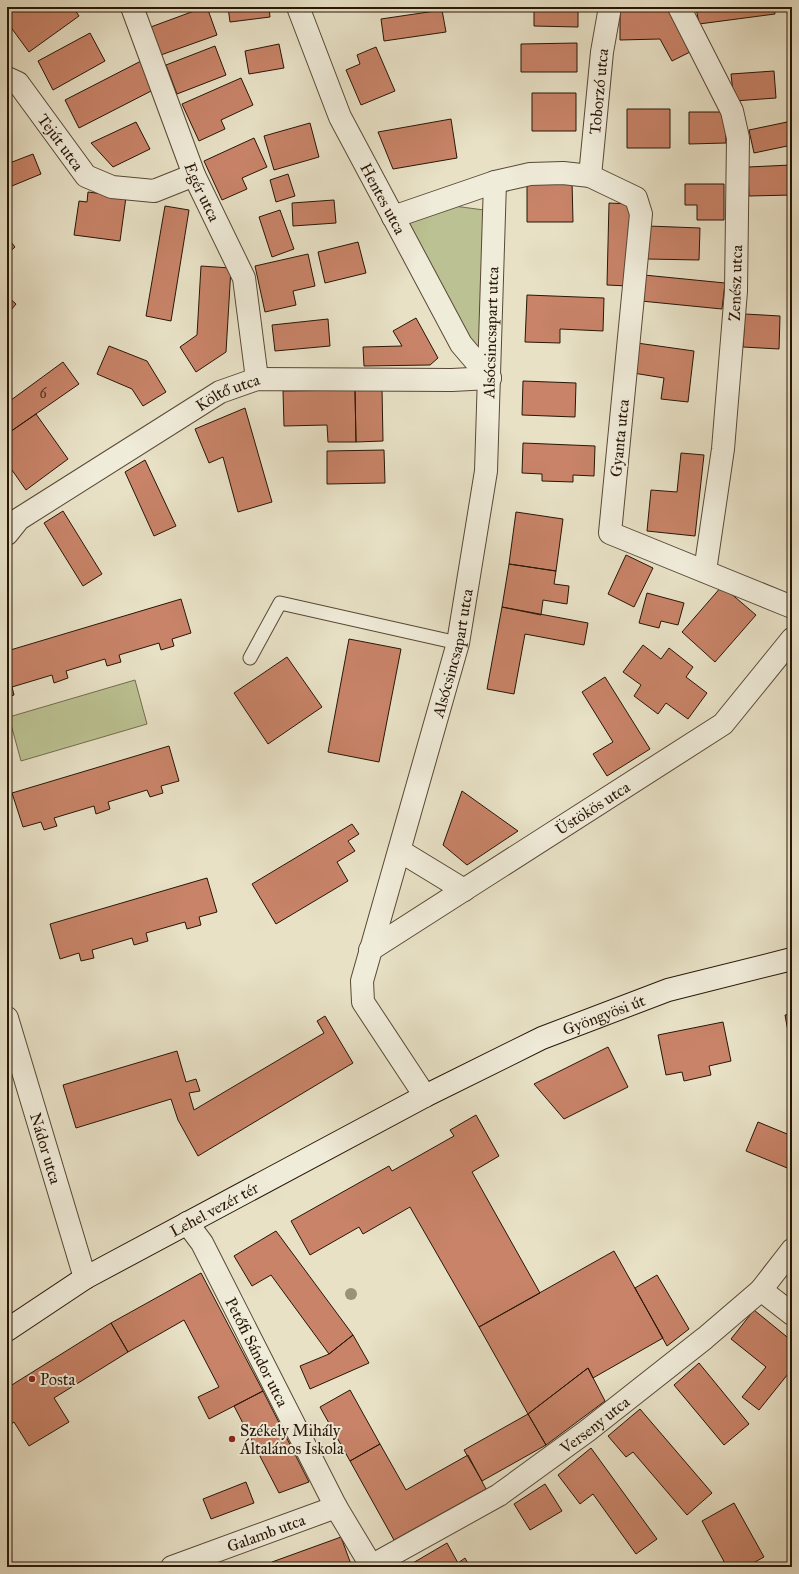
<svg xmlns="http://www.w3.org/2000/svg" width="799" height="1574" font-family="'IM FELL Great Primer',serif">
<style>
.green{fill:#bbc192;stroke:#726c4c}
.building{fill:#c88368;stroke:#281606}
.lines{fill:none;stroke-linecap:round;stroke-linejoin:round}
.lane-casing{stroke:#584936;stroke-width:15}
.street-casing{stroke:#584936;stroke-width:24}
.secondary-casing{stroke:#281606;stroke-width:24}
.lane{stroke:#f0ecda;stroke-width:13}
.street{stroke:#f0ecda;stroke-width:22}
.secondary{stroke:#f0ecda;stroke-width:22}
.tree{fill:#9a9277}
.poi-dot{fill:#8f2418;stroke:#f0ecda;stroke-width:1.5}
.labels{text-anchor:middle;stroke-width:4;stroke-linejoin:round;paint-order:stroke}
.number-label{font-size:14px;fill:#50311e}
.street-label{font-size:16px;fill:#281606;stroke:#f0ecda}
.poi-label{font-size:16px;fill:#281606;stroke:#f0ecda;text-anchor:start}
</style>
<rect width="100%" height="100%" fill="#e8e1c6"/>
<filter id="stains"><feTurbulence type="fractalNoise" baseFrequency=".005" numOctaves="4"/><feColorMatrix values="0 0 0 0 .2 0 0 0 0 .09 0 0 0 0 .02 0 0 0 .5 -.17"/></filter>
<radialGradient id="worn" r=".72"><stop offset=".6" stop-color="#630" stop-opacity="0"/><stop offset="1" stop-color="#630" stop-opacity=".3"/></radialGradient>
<path class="green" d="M454,206L484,210L483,352L475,354L409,223L425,212Z
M135,680L147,724L21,761L9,717Z"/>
<path class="building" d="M17,7H73L79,16L29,52L7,22V14Z
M205,7H207L217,35L158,56L148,28Z
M228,7H269L270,17L230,22Z
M534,7H578V27L534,26Z
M620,7H668L692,51L672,61L660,39L620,40Z
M696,7H774L775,14L699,24Z
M442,10L446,32L384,41L381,19Z
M90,33L105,61L53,90L38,61Z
M577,43V72H521V44Z
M279,44L284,68L249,74L245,51Z
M215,46L226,75L177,94L166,65Z
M376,47L395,91L361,105L346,70L360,64L357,55Z
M143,60L157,88L79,128L65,100Z
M774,71L776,98L734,101L731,74Z
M241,78L253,105L221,120L225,129L199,141L182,104Z
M532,93H576V131H532Z
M627,109H670V148H627Z
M689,112H725L726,143L689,144Z
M451,119L457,158L393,169L378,132Z
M792,121V145L754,153L749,130Z
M136,122L150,149L113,167L91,143Z
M310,123L319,157L274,170L264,136Z
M254,138L267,167L242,178L247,189L222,200L204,161Z
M33,154L41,174L7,188V164Z
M791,165L792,195L749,196L748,167Z
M288,174L295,196L276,202L270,180Z
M527,181H572L573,222H527Z
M685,184H724V220H697V205H685Z
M88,192L126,197L120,241L74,235L79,201L87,202Z
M334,200L336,223L293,226L292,203Z
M609,203L630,204L628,286L607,285Z
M165,206L189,210L171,321L146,316Z
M280,210L294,249L272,257L259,217Z
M648,226L700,228L699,260L647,259Z
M7,237L15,247L7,254Z
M358,242L366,273L325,283L318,252Z
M308,254L315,286L293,291L296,305L265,312L255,266Z
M201,266L231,268L226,352L196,372L180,347L197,335Z
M644,275L725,283L722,309L641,301Z
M527,295L604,298L603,331L560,329V343L525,342Z
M7,296L16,304L7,315Z
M745,314L780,316L779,349L743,347Z
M416,318L438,358L430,365L364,366L363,347L402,346L393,331Z
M328,319L330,346L275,351L272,325Z
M637,343L694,351L688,402L661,399L664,378L633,373Z
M109,346L147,361L166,392L143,406L132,389L97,374Z
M63,362L79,384L7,434V403Z
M523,381L576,383L575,417L522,415Z
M382,389L383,441L356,442L355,390Z
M355,390L356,442H328L327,425L284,426L283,391Z
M245,408L272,502L238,512L223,457L209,463L195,429Z
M36,414L68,459L26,490L7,463V434Z
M523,443L595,446L594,476L573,475V482L542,481V474L522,473Z
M384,450L385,483L327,484V451Z
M681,453L704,455L695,536L647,531L651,490L677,492Z
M145,460L176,526L154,536L125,472Z
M63,511L102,574L83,586L44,523Z
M516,512L563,519L556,571L509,564Z
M626,555L653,568L634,607L608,594Z
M509,564L556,571L554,584L569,586L567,604L543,600L541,615L502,607Z
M722,586L756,615L715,662L682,632Z
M647,593L684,603L678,625L661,621L659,628L639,623Z
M181,599L191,633L172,639L174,646L161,650L159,643L119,655L121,662L107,666L105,659L66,671L68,678L54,683L52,675L12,687L14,695L7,697V651Z
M502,607L588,623L584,645L525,634L514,694L487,689Z
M349,639L401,649L379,762L328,752Z
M643,645L661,659L669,648L693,667L686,677L707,693L688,719L666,703L658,714L634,696L641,685L623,672Z
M287,657L322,707L268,744L234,693Z
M605,677L650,749L607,776L593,754L613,742L582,692Z
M169,746L179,781L161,786L163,793L150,797L147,790L108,802L110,809L96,814L94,806L54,818L57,826L44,830L41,822L23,827L12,793Z
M462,791L518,831L467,865L443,845Z
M352,824L359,834L348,841L355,851L337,862L348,881L276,924L252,884Z
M207,878L217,912L199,917L201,925L187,929L185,922L146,933L148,941L134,945L132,938L92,950L94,958L81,961L79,953L60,959L50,924Z
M792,1014V1042H790L785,1015Z
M325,1016L353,1063L198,1156L178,1120L171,1099L76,1128L63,1085L177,1051L186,1082L196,1079L200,1091L189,1093L194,1110L324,1033L317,1021Z
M723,1022L731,1061L709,1066L711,1075L684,1081L682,1072L666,1075L658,1035Z
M608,1047L628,1087L564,1119L534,1084Z
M476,1115L499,1156L472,1172L540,1293L479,1327L410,1207L363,1234L359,1227L310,1255L291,1221L389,1166L392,1171L454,1136L450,1130Z
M758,1122L792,1136V1170L746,1151Z
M276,1231L353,1335L329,1354L271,1275L252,1286L234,1256Z
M614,1251L663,1338L593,1378L588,1368L528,1414L479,1327Z
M201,1273L263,1391L209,1419L198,1397L219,1387L184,1320L128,1352L111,1323Z
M657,1275L689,1329L667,1346L635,1288Z
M754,1310L792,1341V1369L759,1410L742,1397L766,1367L731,1339Z
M111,1323L128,1352L54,1398L69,1422L29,1446L14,1422L7,1427V1388Z
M353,1335L369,1363L310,1389L300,1366L329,1354Z
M699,1363L749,1424L724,1445L674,1385Z
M588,1368L605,1401L546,1445L528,1414Z
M350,1390L380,1444L350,1461L320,1407Z
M263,1391L309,1482L279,1493L234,1406Z
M640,1409L712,1493L687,1515L633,1452L626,1457L608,1436Z
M528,1414L546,1445L482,1481L464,1450Z
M380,1444L406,1490L468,1455L486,1489L394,1540L350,1461Z
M591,1448L657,1539L636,1554L593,1494L580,1504L558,1475Z
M246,1482L254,1503L211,1519L203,1499Z
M545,1484L562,1511L530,1530L514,1504Z
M734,1503L764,1557L746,1567H727L702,1521Z
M341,1537L352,1567H274L272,1562Z
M447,1543L458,1563L465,1558L470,1567H406Z"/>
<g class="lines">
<g class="lane-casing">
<path id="lane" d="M250,658L280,603L458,643"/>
</g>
<g class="street-casing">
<g id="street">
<path id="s1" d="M132,7L194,175L244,278L257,379"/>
<path id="s2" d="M298,7L340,117L461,344L490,378"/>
<path d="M679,7L732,111L738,138L736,291L723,449L705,571"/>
<path id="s3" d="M7,78L18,83L86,176L112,187L154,191L194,175"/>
<path id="s4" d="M590,176L602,52L610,7"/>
<path d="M393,217L495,182L530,174L563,173L590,176L636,198L641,214L610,533L792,607"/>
<path id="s5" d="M7,534L19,519L220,392L257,379L452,380L490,378"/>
<path d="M400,851L464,890"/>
<path id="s6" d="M370,950L723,724L792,639"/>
<path id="s7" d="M7,1018L85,1278"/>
<path id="s8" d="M425,1096L363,1002L362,981L458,643L486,471L495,182"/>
<path id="s9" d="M187,1223L202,1243L336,1507L372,1567"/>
<path d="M761,1290L792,1314"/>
<path id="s10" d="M371,1566L499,1495L587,1431L705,1338L761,1290L792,1250"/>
<path id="s11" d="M172,1567L336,1507"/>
</g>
</g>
<g class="secondary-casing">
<g id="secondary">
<path id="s12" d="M7,1330L85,1278L425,1096L542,1038L668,990L792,959"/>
</g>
</g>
<use href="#lane" class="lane"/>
<use href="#street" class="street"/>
<use href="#secondary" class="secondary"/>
</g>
<circle class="tree" cx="351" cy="1294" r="6"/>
<g class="poi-dot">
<circle cx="32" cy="1379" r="4"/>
<circle cx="232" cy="1439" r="4"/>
</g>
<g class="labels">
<g class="number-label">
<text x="43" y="398">6</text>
</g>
<g class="street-label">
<text dy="6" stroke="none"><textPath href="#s4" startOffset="85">Toborzó utca</textPath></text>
<text dy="6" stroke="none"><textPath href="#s3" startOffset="85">Tejút utca</textPath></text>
<text dy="6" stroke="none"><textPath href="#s1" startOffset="198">Egér utca</textPath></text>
<text dy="6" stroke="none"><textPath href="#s2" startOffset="210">Hentes utca</textPath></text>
<text transform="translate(735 283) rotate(-88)" y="6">Zenész utca</text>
<text dy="6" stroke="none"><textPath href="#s8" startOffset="798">Alsócsincsapart utca</textPath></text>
<text dy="6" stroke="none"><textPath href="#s5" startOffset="264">Költő utca</textPath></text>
<text transform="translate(619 438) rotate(-84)" y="6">Gyanta utca</text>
<text dy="6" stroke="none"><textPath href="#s8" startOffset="474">Alsócsincsapart utca</textPath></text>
<text dy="6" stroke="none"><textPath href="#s6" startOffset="264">Üstökös utca</textPath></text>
<text dy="6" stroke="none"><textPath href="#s12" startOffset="676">Gyöngyösi út</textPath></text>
<text dy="6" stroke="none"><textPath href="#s7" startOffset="136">Nádor utca</textPath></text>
<text dy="6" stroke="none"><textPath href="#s12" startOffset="240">Lehel vezér tér</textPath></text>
<text dy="6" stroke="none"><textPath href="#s9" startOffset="147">Petőfi Sándor utca</textPath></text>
<text dy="6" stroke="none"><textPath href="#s10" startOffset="265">Verseny utca</textPath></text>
<text dy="6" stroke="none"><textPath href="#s11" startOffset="100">Galamb utca</textPath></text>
</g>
<g class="poi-label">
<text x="40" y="1385">Posta</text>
<text x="240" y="1436">Székely Mihály<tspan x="240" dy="18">Általános Iskola</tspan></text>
</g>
</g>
<rect width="799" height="1574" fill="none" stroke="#e8e1c6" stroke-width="24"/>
<rect x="8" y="8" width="783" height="1558" fill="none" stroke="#281606" stroke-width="2"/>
<rect x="12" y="12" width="775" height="1550" fill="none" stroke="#281606"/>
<rect width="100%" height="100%" filter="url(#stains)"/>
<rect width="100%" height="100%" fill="url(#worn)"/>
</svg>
